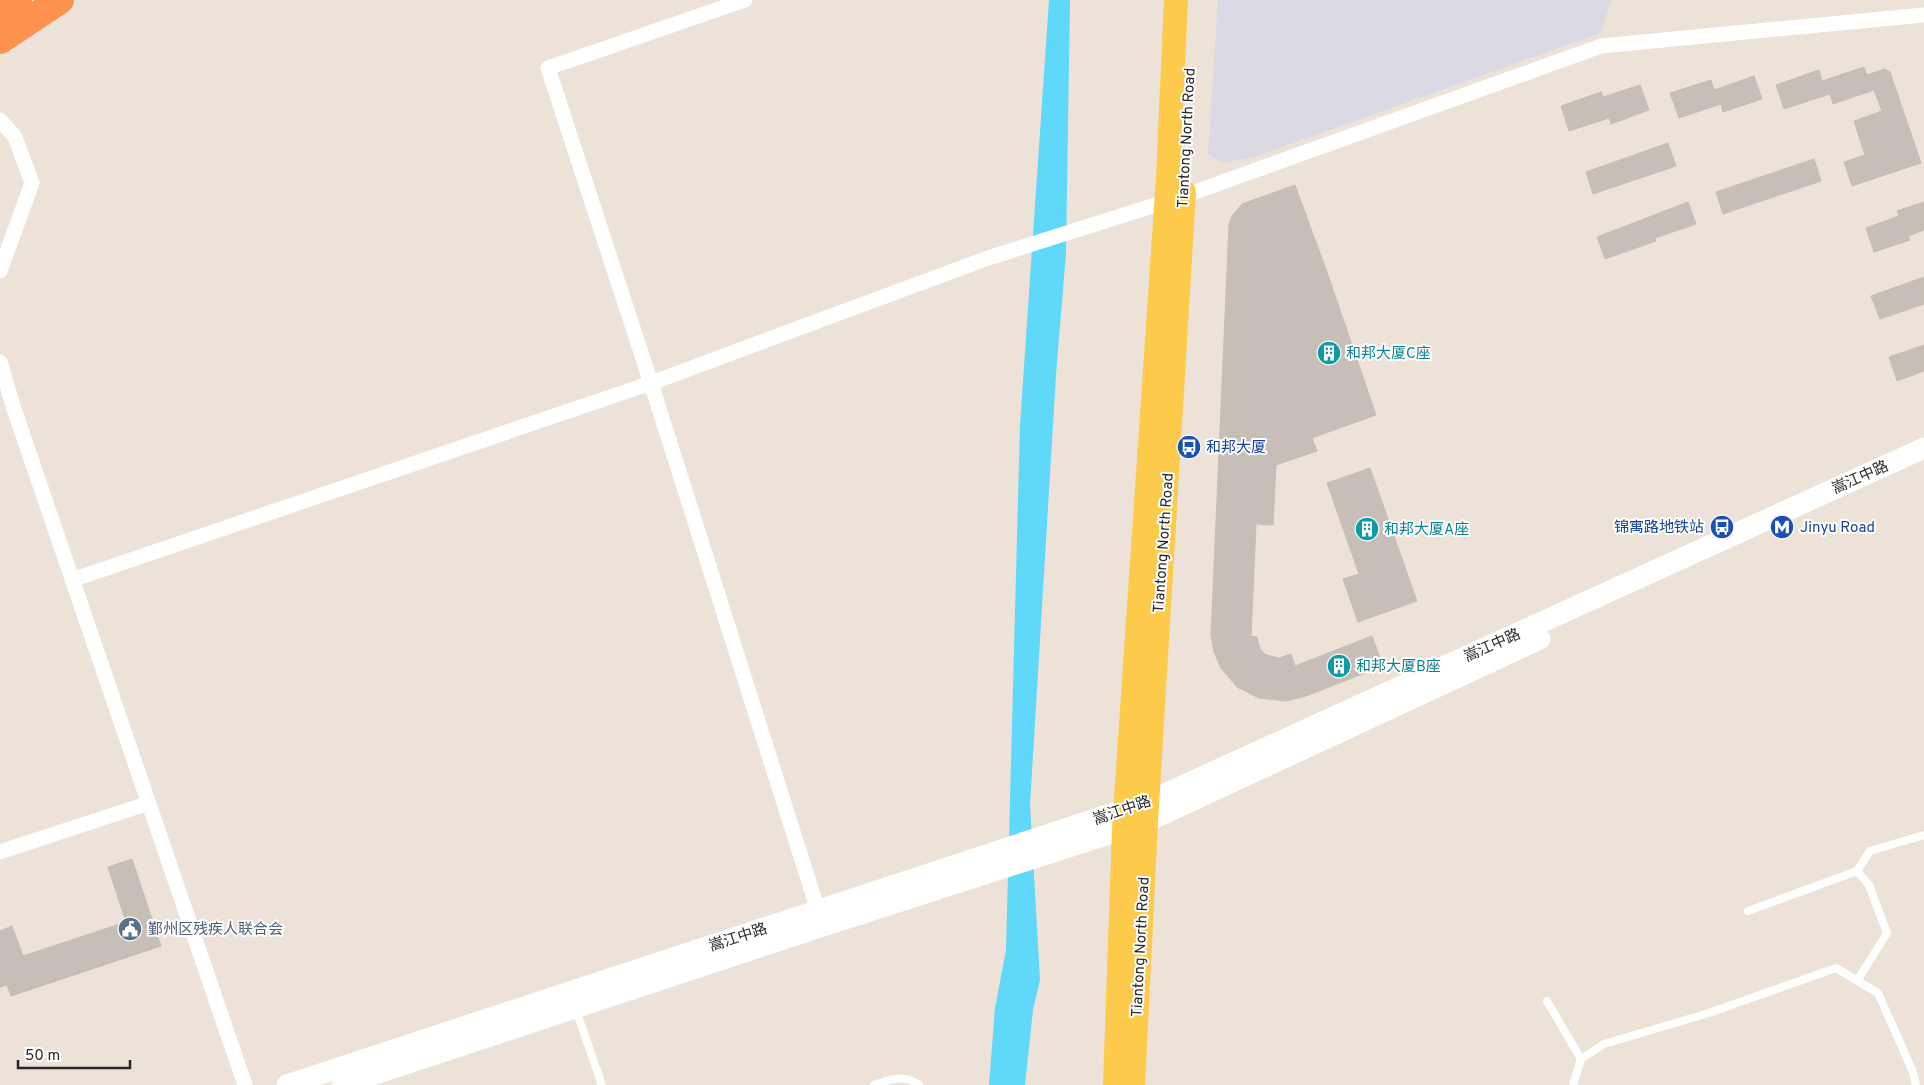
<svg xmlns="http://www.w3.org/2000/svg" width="1924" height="1085" font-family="Overpass,'Noto Sans SC',sans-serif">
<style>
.industrial{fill:#dbd9e3}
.water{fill:#5fd8f9}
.building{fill:#c7bfb7;stroke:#c7beb1}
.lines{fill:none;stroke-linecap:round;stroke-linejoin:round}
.lane{stroke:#fff;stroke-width:8}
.street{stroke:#fff;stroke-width:15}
.secondary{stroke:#fff;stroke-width:21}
.primary{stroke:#fdca4b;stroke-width:24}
.highway{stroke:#ff924f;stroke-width:28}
.labels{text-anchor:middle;stroke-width:4;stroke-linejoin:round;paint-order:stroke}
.street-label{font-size:15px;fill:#282828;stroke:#fff}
.culture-label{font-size:15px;fill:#0d838f;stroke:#fff;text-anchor:start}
.transit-label{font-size:15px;fill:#164399;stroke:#fff;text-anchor:start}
.service-label{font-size:15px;fill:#4e5e75;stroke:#fff;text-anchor:start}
</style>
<rect width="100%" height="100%" fill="#ece2d7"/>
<path class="industrial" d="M1218,0H1611L1601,33L1257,156L1224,163L1208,155Z"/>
<path class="water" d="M1049,0H1070L1066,253L1056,375L1030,805L1040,980L1033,1010L1025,1085H989L995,1008L1006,950L1020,425Z"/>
<path class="building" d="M1864,67L1867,75L1885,69L1890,72L1921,163L1852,186L1844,162L1865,155L1854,121L1882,111L1874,90L1833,104L1830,94L1784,109L1776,85L1819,70L1822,81Z
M1754,76L1762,99L1723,112L1721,104L1679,118L1670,93L1711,80L1714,90Z
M1640,85L1649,110L1611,124L1609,118L1569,131L1561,106L1601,92L1603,97Z
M1668,143L1676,166L1593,194L1586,172Z
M1814,159L1821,181L1723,214L1716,192Z
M1295,185L1328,275L1376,415L1312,438L1317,451L1276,465L1273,525L1256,524L1251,636L1257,637L1260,649L1266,655L1279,658L1291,654L1295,666L1372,636L1383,666L1306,696L1286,701L1259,698L1237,687L1221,668L1214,652L1211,635L1229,225L1232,216L1242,204Z
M1688,202L1696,224L1655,238L1656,241L1605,259L1597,237Z
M1924,202V230L1908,236L1910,240L1874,252L1866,228L1899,216L1897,211Z
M1924,277V304L1880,319L1871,296Z
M1924,345V371L1897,381L1889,357Z
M1370,468L1417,601L1358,622L1343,579L1359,574L1327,483Z
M132,859L161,946L11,996L7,985L0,987V931L12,926L23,956L126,922L108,867Z"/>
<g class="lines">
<path class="lane" d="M1857,871L1869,885L1887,933L1857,981
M1748,911L1857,871L1870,851L1924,835
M1547,1001L1581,1059
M576,1010L602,1085
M874,1085C889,1080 905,1073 919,1085
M1573,1085L1581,1059L1604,1044L1709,1013L1836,968L1878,993L1913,1072L1916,1085"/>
<path class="street" d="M745,0L548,68L651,383L821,920
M0,120L15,137L32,183L0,271
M0,362L14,409L245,1085
M72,580L651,383L988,258L1184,196L1601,46L1924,15
M0,852L149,803"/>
<path class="secondary" d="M287,1085L1147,802L1924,448
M342,1085L823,926L1146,822L1540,639"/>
<path class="primary" d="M1115,1085L1124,829L1168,178L1176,0
M1133,1085L1146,822L1184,192"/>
<path class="highway" d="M0,12L18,0
M0,40L60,0"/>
</g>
<defs>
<g id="building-disc" transform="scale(1.25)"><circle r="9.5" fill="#0f9aa8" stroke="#fff"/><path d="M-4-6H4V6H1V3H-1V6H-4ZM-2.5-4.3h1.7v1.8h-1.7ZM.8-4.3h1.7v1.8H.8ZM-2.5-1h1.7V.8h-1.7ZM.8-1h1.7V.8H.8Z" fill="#fff"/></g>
<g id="bus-disc" transform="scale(1.25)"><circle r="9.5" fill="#1a4fb4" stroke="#fff"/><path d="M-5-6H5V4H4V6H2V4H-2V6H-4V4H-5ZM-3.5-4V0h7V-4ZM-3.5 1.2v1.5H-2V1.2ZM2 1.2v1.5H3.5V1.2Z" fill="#fff"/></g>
<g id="metro-disc" transform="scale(1.25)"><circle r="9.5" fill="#1a4fb4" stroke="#fff"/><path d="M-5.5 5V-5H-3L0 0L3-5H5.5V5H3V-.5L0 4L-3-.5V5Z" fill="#fff"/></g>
<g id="civic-disc" transform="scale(1.25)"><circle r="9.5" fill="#5c6f8a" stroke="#fff"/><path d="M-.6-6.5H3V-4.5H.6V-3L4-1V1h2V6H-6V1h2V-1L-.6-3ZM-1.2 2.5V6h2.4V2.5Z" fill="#fff"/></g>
</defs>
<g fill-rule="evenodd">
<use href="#building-disc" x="1329" y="353"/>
<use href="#bus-disc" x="1189" y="447"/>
<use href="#bus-disc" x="1722" y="527"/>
<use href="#metro-disc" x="1782" y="527"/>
<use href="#building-disc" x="1367" y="529"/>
<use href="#building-disc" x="1339" y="666"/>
<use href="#civic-disc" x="130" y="929"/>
</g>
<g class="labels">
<g class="street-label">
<text transform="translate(1186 138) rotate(-87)" y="5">Tiantong North Road</text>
<text transform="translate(1860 477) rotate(-24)" y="5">嵩江中路</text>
<text transform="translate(1163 543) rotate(-86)" y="5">Tiantong North Road</text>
<text transform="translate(1492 645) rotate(-24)" y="5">嵩江中路</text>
<text transform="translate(1122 810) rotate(-19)" y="5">嵩江中路</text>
<text transform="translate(738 937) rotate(-18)" y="5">嵩江中路</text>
<text transform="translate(1140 947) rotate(-87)" y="5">Tiantong North Road</text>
</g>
<g class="culture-label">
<text x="1346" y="358">和邦大厦C座</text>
<text x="1384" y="534">和邦大厦A座</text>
<text x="1356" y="671">和邦大厦B座</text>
</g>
<g class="transit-label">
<text x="1206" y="452">和邦大厦</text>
<text x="1704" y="532" text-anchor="end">锦寓路地铁站</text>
<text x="1800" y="532">Jinyu Road</text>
</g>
<g class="service-label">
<text x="148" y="934">鄞州区残疾人联合会</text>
</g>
</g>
<path d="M18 1060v8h112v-8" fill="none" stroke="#282828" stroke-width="2.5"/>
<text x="25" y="1060" font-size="15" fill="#282828" stroke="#ffffff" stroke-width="4" paint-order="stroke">50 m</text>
</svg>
